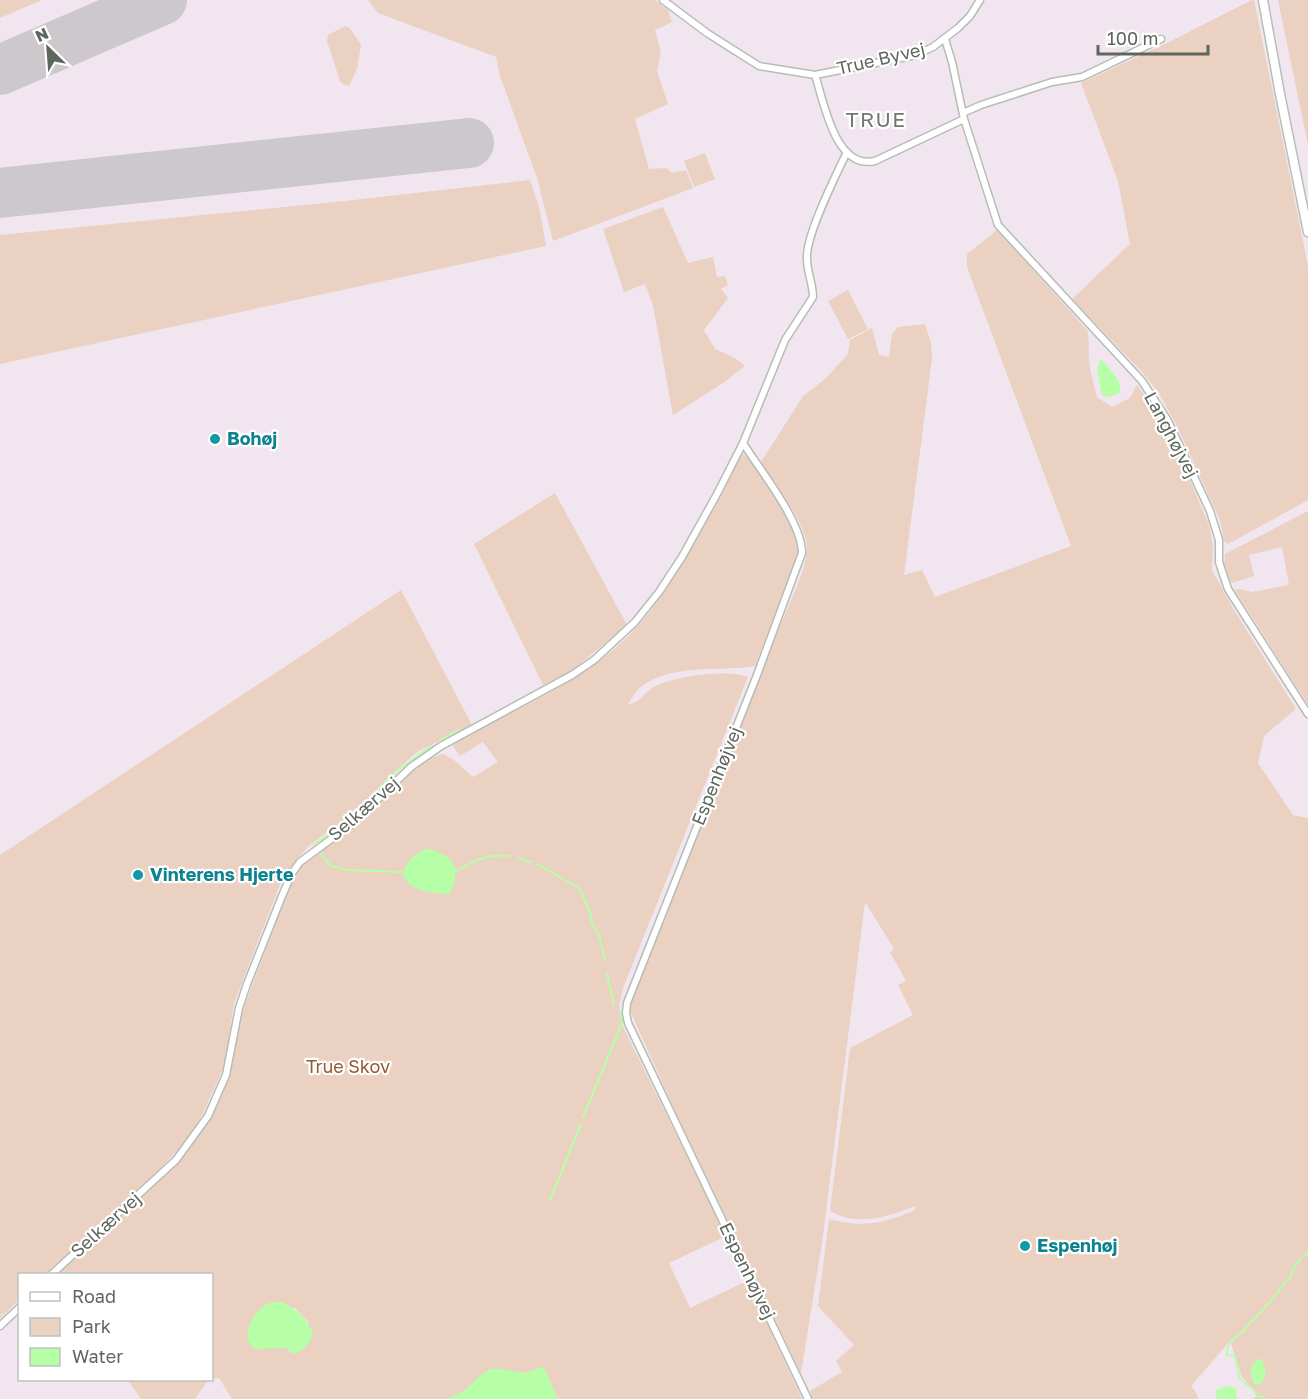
<svg xmlns="http://www.w3.org/2000/svg" width="1308" height="1399" font-family="'Golos Text',sans-serif">
<style>
.green{fill:#ead1c1;fill-rule:evenodd}
.water{fill:#b6ffa7}
.lines{fill:none;stroke-linecap:round;stroke-linejoin:round}
.stream{stroke:#b6ffa7;stroke-width:2}
.runway{stroke:#ccc8cc;stroke-width:50}
.street-casing{stroke:#b6bdb6;stroke-width:9}
.secondary-casing{stroke:#b7c0b7;stroke-width:11}
.street{stroke:#fff;stroke-width:6}
.secondary{stroke:#fff;stroke-width:8}
.culture-dot{fill:#0f9aa8;stroke:#fff;stroke-width:2}
.labels{text-anchor:middle;stroke-width:4.5;stroke-linejoin:round;paint-order:stroke}
.street-label{font-size:18px;fill:#5e675d;stroke:#fff}
.culture-label{font-size:18px;font-weight:bold;fill:#0d838f;stroke:#fff;text-anchor:start}
.park-label{font-size:18px;fill:#925c32;stroke:#fff}
.quarter-label{font-size:21px;letter-spacing:1.5px;fill:#6f796e;stroke:#fff}
</style>
<rect width="100%" height="100%" fill="#f1e6ef"/>
<path class="green" d="M0,0H42L0,18Z
M368,0H655L668,10L672,22L655,30L661,52L657,71L668,104L635,119L649,169L666,168L672,173L686,170L693,188L553,241L537,178L500,76L496,57L378,13Z
M1252,0H1254L1308,266V500L1228,544L1224,541L1220,520L1175,422L1158,392L1143,373L1072,299L1130,244L1118,181L1081,83L1167,43Z
M1278,0H1308V145Z
M345,26L350,28L361,45L357,69L349,86L344,85L340,81L327,41L328,35Z
M705,153L715,179L694,187L684,161Z
M530,180L539,207L546,246L0,364V235L345,201Z
M663,207L688,263L713,257L717,277L725,276L728,285L721,289L728,298L704,330L715,349L735,358L745,366L723,383L673,415L653,305L645,284L624,292L603,229Z
M997,230L1087,330C1090,340 1088,349 1089,359C1090,372 1094,385 1097,397L1112,407L1130,398L1137,385L1166,424L1209,525L1213,547L1212,570L1234,610L1296,709L1264,736L1258,763L1293,815L1308,818V1399H1253L1258,1395L1242,1377L1230,1341L1191,1386L1196,1392L1198,1399H813L810,1391L842,1372L836,1361L854,1345L818,1306L829,1219C864,1228 882,1224 915,1210V1206C887,1217 858,1227 830,1211L850,1048L913,1015L898,985L906,981L890,952L894,949L865,902L822,1243L801,1373L677,1115L631,1013L630,1004L633,991L773,641C782,621 809,566 807,546C803,518 776,485 761,462L803,396L825,379L848,354L850,340L872,328L879,355L889,357L892,334L898,327L925,324L931,343L932,359L904,575L922,570L935,597L1071,546L967,267V254Z
M848,290L868,329L848,339L828,301Z
M743,454C754,462 788,515 794,529C798,538 798,547 798,557L755,666C719,672 673,663 642,686C636,690 632,698 628,704C640,704 644,692 654,687C675,676 726,669 748,677L623,988L619,1007L623,1027L726,1236L669,1263L690,1308L747,1281L802,1399H232L219,1378L212,1379V1274H54L74,1260L174,1165L198,1137L227,1081L242,1013L290,885C296,876 301,867 309,859C323,846 340,838 354,827C380,808 413,760 443,754L454,760L473,777L498,762L483,742L460,756L452,745L460,739C535,700 616,668 663,593C683,561 702,528 722,495C729,482 733,466 743,454ZM294,1307L308,1322L293,1354L287,1348Z
M555,493L627,625L570,672L543,685L474,544Z
M1308,511V705L1235,590L1239,589L1252,592L1289,585L1282,547L1249,555L1254,576L1232,583L1224,569L1225,554Z
M401,590L472,725L417,752L386,780L353,814L311,844L296,860L281,882L234,1003L224,1067L202,1115L184,1143L159,1170L46,1274H20L19,1300L0,1318V855Z
M128,1380H208L195,1399H141Z"/>
<path class="water" d="M1100,359C1111,369 1137,396 1105,397L1102,395L1097,370Z
M425,849C452,852 464,869 449,894C442,895 416,890 410,885C409,884 404,877 403,876C406,861 412,856 425,849Z
M282,1302C297,1309 306,1318 313,1333C309,1345 305,1350 293,1354L287,1348L254,1349C240,1336 252,1312 267,1304C271,1302 277,1302 282,1302Z
M1259,1359H1262L1266,1372L1262,1383L1254,1384C1250,1374 1247,1365 1259,1359Z
M541,1367L544,1368L558,1399H448L465,1390L482,1374L491,1369H502L526,1373Z
M1230,1386L1236,1388L1237,1399H1217L1215,1390Z"/>
<g class="lines">
<path class="stream" d="M440,740L458,730
M313,845L352,819L393,774L431,746
M320,853L331,866L346,870L404,872
M518,858L531,862
M537,864L579,888L590,912L592,924L599,935L605,960
M456,871C474,861 488,853 509,856
M607,974L614,1005
M583,1117L623,1021L620,1012
M550,1200L581,1124
M1304,1255L1308,1253
M0,1315H2
M1264,1399L1262,1396L1258,1397L1253,1389L1240,1379L1235,1356L1227,1355C1226,1342 1236,1336 1245,1330L1246,1326C1255,1319 1268,1304 1276,1295C1282,1287 1283,1282 1291,1277L1292,1271L1301,1258"/>
<path class="runway" d="M0,70L162,0
M0,193L469,143"/>
<g class="street-casing">
<path id="street" d="M663,0L707,33L759,66L815,75L916,55L933,47L958,28L970,16L980,0
M815,75C824,102 835,170 875,161L964,119L952,62L945,39
M963,113L981,105L1052,82L1082,77L1161,39
M964,119L998,225L1142,381L1168,421L1210,511L1219,540V562L1228,589L1308,714
M743,443C760,470 802,522 802,553L757,675L627,1003L626,1013L628,1023L808,1399
M52,1274L176,1160L208,1116L226,1075L239,1008L247,984L282,896L292,873L300,862L353,823L411,767L441,746L572,675L594,660L635,622L659,592L682,557L717,494L743,443L785,340L813,297C813,283 806,270 807,256C807,233 836,175 847,152
M0,1326L20,1307"/>
</g>
<g class="secondary-casing">
<path id="secondary" d="M1263,0L1280,94L1308,232"/>
</g>
<use href="#street" class="street"/>
<use href="#secondary" class="secondary"/>
</g>
<g class="culture-dot">
<circle cx="215" cy="439" r="6"/>
<circle cx="138" cy="875" r="6"/>
<circle cx="1025" cy="1246" r="6"/>
</g>
<g class="labels">
<g class="street-label">
<text transform="translate(881 59) rotate(-13)" y="6">True Byvej</text>
<text transform="translate(1171 435) rotate(62)" y="6">Langhøjvej</text>
<text transform="translate(717 776) rotate(-68)" y="6">Espenhøjvej</text>
<text transform="translate(364 809) rotate(-41)" y="6">Selkærvej</text>
<text transform="translate(106 1225) rotate(-42)" y="6">Selkærvej</text>
<text transform="translate(747 1271) rotate(64)" y="6">Espenhøjvej</text>
</g>
<g class="culture-label">
<text x="227" y="445">Bohøj</text>
<text x="150" y="881">Vinterens Hjerte</text>
<text x="1037" y="1252">Espenhøj</text>
</g>
<g class="park-label">
<text x="348" y="1073">True Skov</text>
</g>
<g class="quarter-label">
<text x="876" y="127">TRUE</text>
</g>
</g>
<rect x="18" y="1273" width="195" height="108" fill="#ffffff" stroke="#bfc2be" stroke-width="1.5"/>
<rect x="30" y="1292" width="30" height="9" fill="#ffffff" stroke="#bfc2be" stroke-width="1.5"/>
<text x="72" y="1303" font-size="18" fill="#5e675d">Road</text>
<rect x="30" y="1318" width="30" height="18" fill="#ead1c1" stroke="#bfc2be" stroke-width="1.5"/>
<text x="72" y="1333" font-size="18" fill="#5e675d">Park</text>
<rect x="30" y="1348" width="30" height="18" fill="#b6ffa7" stroke="#bfc2be" stroke-width="1.5"/>
<text x="72" y="1363" font-size="18" fill="#5e675d">Water</text>
<g transform="translate(48 48) rotate(335)" stroke="#ffffff" stroke-width="4.5" paint-order="stroke">
<path d="M0-4.5L10 22L0 15L-10 22Z" fill="#5e675d"/>
<text y="-9" font-size="16" font-weight="bold" text-anchor="middle" fill="#5e675d">N</text>
</g>
<path d="M1098 45v9h110v-9" fill="none" stroke="#5e675d" stroke-width="3"/>
<text x="1107" y="45" font-size="18" fill="#5e675d" stroke="#ffffff" stroke-width="4.5" paint-order="stroke">100 m</text>
</svg>
